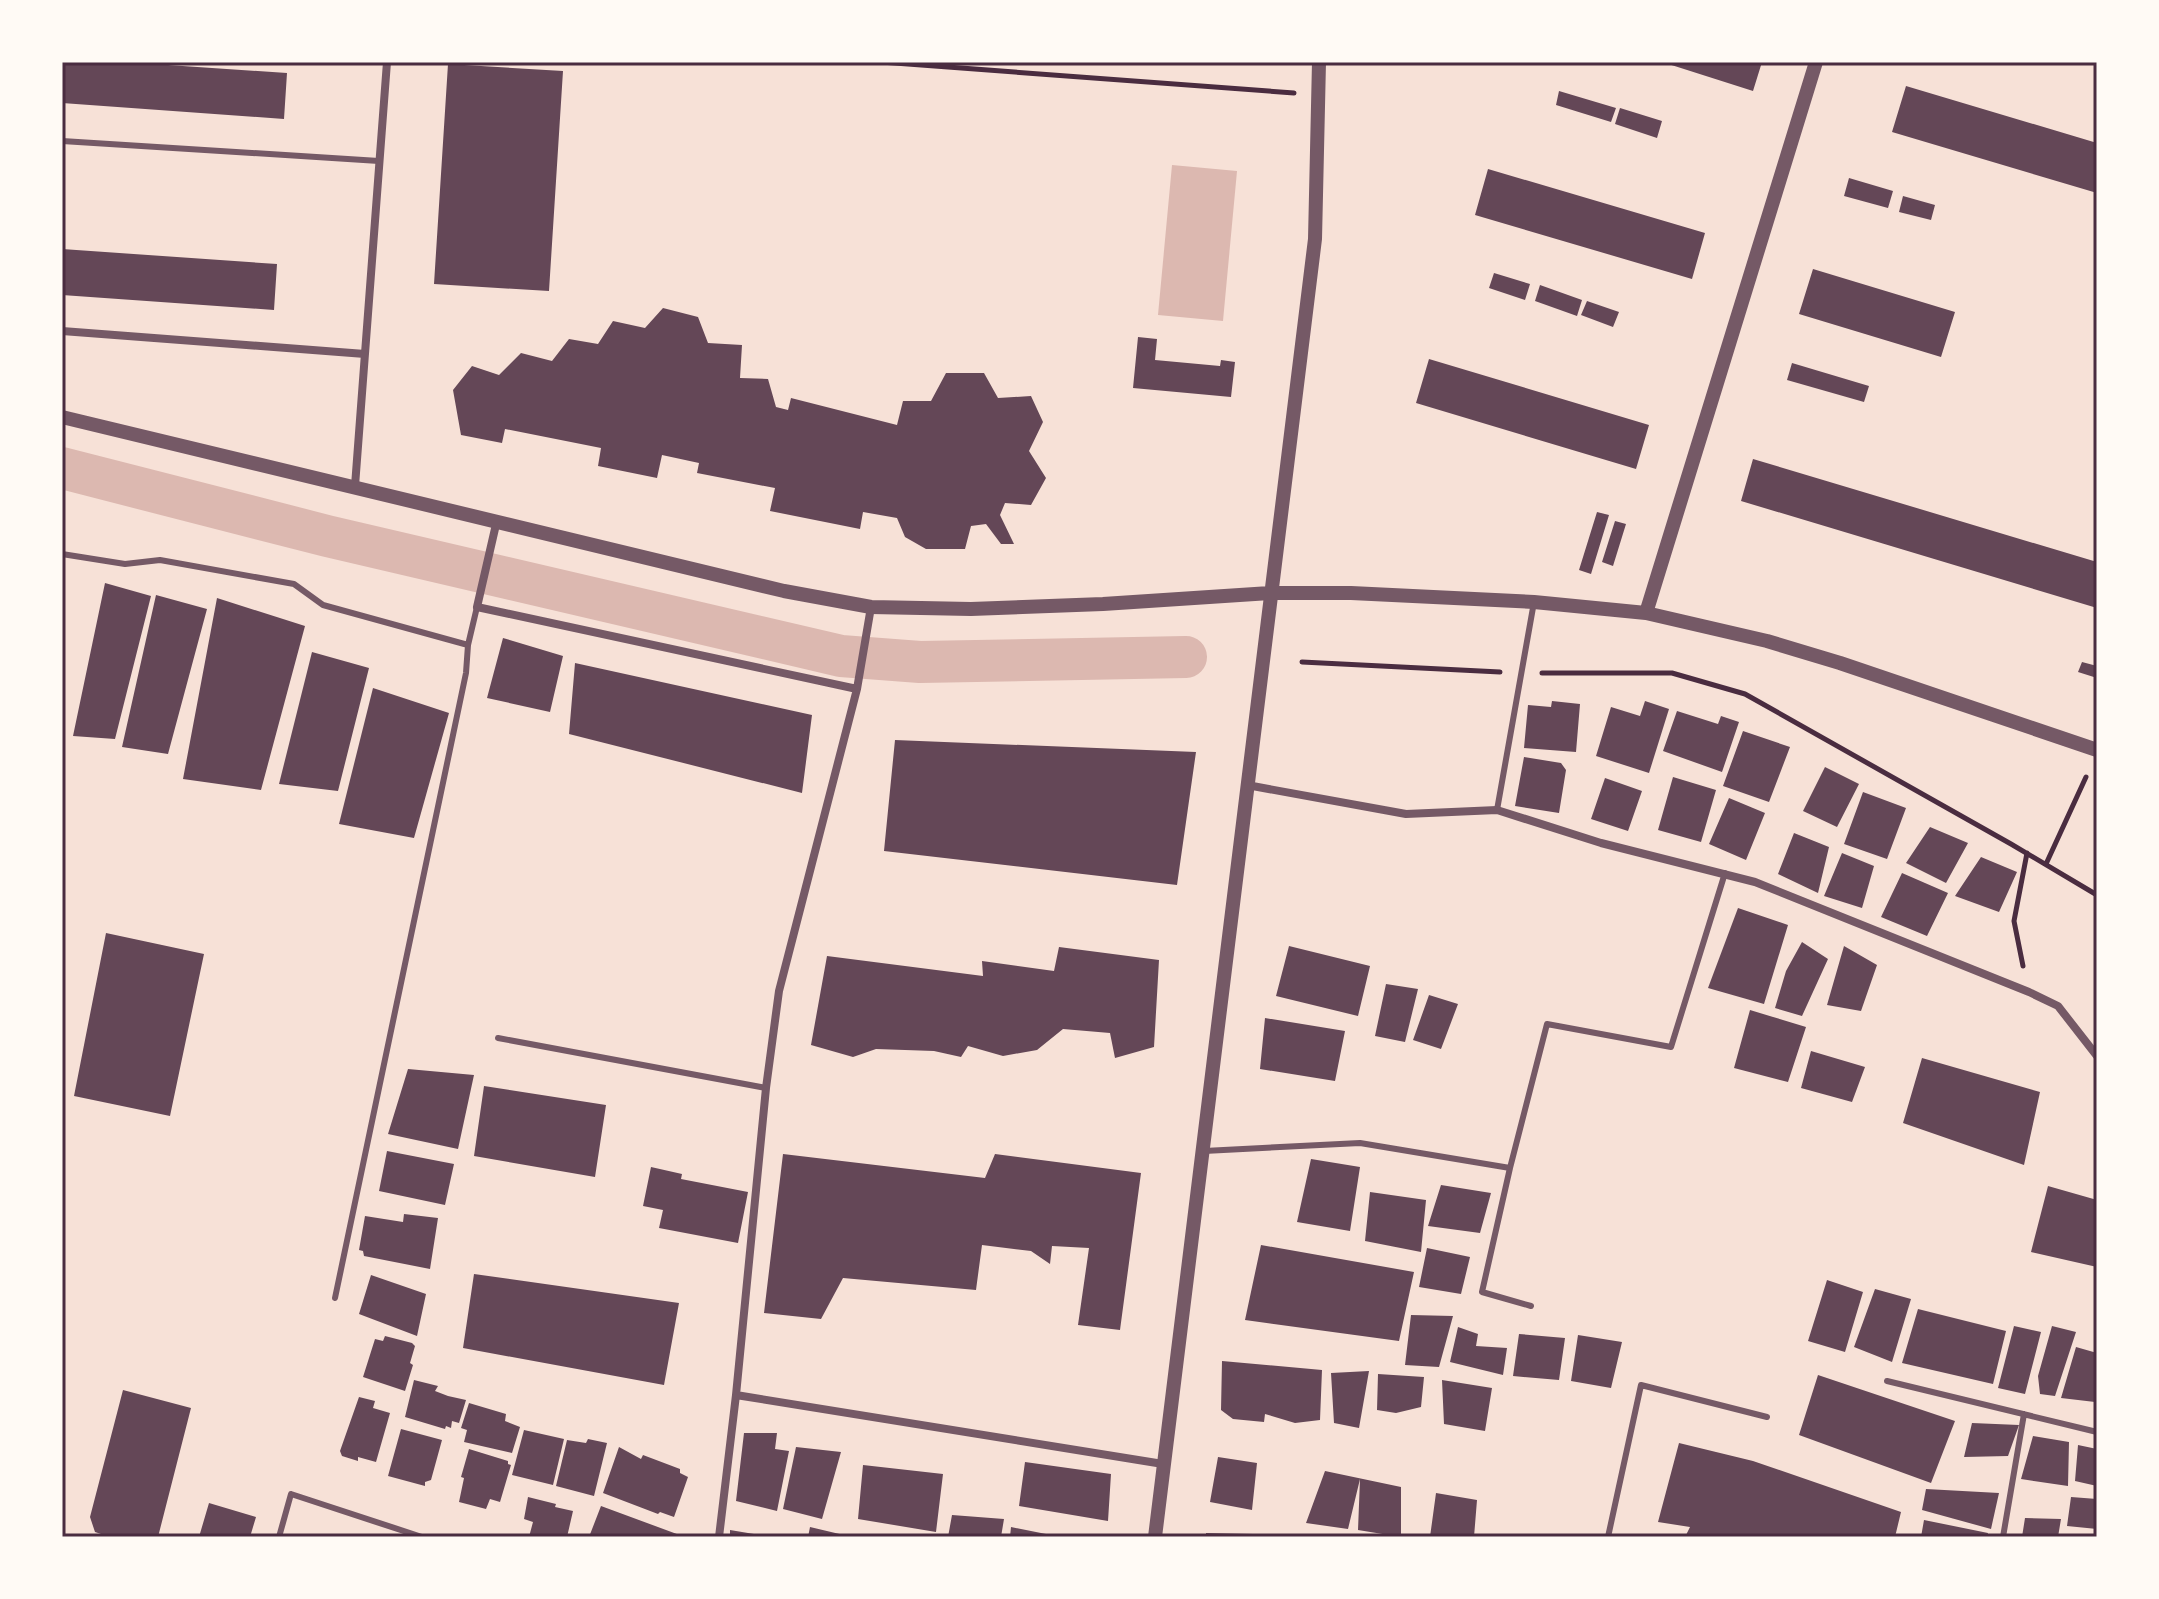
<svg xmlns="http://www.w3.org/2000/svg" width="2159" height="1599" font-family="Merriweather,serif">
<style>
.water{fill:#dcb8b0}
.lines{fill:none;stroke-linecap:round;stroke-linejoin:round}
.canal{stroke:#dcb8b0;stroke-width:42}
.building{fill:#644757}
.path{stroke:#4a2c40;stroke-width:5}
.service{stroke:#755966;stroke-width:6}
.minor{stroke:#755966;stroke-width:8}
.tertiary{stroke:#755966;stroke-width:14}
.neatline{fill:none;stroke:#4a2c40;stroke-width:3}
</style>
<rect width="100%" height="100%" fill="#f7e1d7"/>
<path class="water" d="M1172,165L1237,171L1223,321L1158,315Z"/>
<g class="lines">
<path class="canal" d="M62,468L327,536L841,656L920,662L1186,657"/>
</g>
<path class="building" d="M62,62H124L287,73L284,119L62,103Z
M1662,62H1762L1753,91Z
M448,64L563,71L549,291L434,284Z
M1906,86L2097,143V193L1892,132Z
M1559,91L1616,108L1611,122L1556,105Z
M1620,108L1662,121L1657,138L1615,124Z
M1488,169L1705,233L1692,279L1475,215Z
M1849,178L1893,191L1888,208L1844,196Z
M1903,196L1935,205L1931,220L1899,212Z
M62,249L277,264L274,310L62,295Z
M1813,269L1955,312L1941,357L1799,314Z
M1494,273L1530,284L1525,300L1489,288Z
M1540,285L1582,300L1577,316L1535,301Z
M1587,301L1619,312L1613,327L1581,315Z
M663,308L698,317L708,343L742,345L740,378L768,379L776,407L788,410L791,398L897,425L903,401H931L946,373H984L998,398L1031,396L1043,422L1029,451L1046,478L1031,505L1005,503L1000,515L1014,544H1001L986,524L971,526L965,549H926L905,537L897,518L863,512L860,529L770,511L775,488L697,473L699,463L662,455L657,478L598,466L601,448L505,429L502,443L461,435L453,390L472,366L499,375L521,353L552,361L569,339L598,344L613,321L645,328Z
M1138,337L1157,339L1155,360L1220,366L1221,360L1235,362L1231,397L1133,388Z
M1429,359L1649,425L1636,469L1416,403Z
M1792,363L1869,386L1864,402L1787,380Z
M1753,459L2097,562V608L1741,501Z
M1597,512L1609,515L1591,574L1579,570Z
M1615,521L1626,524L1613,566L1602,562Z
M105,583L151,596L115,739L73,736Z
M156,595L207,609L168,754L122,747Z
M217,598L305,626L261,790L183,779Z
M503,638L563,656L550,712L487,698Z
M312,652L369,668L338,791L279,784Z
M2082,662L2097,666V678L2078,672Z
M575,663L812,715L802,793L569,734Z
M373,688L449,713L414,838L339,824Z
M1552,701L1580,704L1576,752L1524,748L1528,705L1551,707Z
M1645,701L1669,709L1649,773L1596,756L1611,707L1640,716Z
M1677,711L1718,724L1721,716L1739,722L1722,772L1663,751Z
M1743,731L1790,747L1769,802L1723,786Z
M895,740L1196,752L1177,885L884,851Z
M1524,757L1561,763L1566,770L1559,813L1515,806Z
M1825,767L1859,784L1837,827L1803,811Z
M1673,777L1716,790L1701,842L1658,830Z
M1605,778L1642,791L1628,831L1591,819Z
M1863,792L1906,808L1887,859L1844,844Z
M1729,798L1765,813L1746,860L1709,844Z
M1930,827L1968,843L1946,883L1906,863Z
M1794,833L1829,847L1818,893L1778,874Z
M1842,853L1874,866L1862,908L1824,896Z
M1981,857L2017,872L1999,912L1955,896Z
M1902,873L1948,893L1927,936L1881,917Z
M1738,908L1788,925L1764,1004L1708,988Z
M106,933L204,954L170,1116L74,1096Z
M1802,942L1828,959L1802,1016L1775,1008L1786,971Z
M1289,946L1370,966L1358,1016L1276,996Z
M1844,946L1877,965L1861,1011L1827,1005Z
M1059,947L1159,960L1154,1047L1115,1058L1110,1033L1063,1029L1037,1050L1003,1056L968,1046L961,1057L934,1051L876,1049L853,1057L811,1045L827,956L983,976L982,961L1054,971Z
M1386,984L1418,989L1405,1042L1375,1036Z
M1429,995L1458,1004L1441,1049L1413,1040Z
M1750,1010L1806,1027L1788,1082L1734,1068Z
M1265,1018L1345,1031L1335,1081L1260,1069Z
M1811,1051L1865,1067L1852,1102L1801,1088Z
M1922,1058L2040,1092L2024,1165L1903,1123Z
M408,1069L474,1075L458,1149L388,1134Z
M484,1086L606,1105L595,1177L474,1156Z
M387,1151L454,1164L445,1205L379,1191Z
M783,1154L985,1178L995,1154L1141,1173L1120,1330L1078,1325L1089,1248L1052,1246L1050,1264L1031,1251L982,1245L976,1290L843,1278L821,1319L764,1313Z
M1311,1159L1360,1167L1350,1231L1297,1222Z
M651,1167L682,1174L681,1179L748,1192L738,1243L659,1228L663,1210L643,1206Z
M1441,1185L1491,1193L1480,1233L1428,1226Z
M2048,1186L2097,1200V1267L2031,1252Z
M1370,1192L1426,1200L1421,1252L1365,1241Z
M404,1214L438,1218L430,1269L364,1256L363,1251L359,1250L365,1216L403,1222Z
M1261,1245L1414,1272L1399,1341L1245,1320Z
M1427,1248L1470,1257L1461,1294L1419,1287Z
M474,1274L679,1303L664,1385L463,1348Z
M371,1275L426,1294L417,1336L359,1314Z
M1827,1280L1863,1292L1845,1352L1808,1341Z
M1875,1289L1911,1299L1892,1362L1854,1347Z
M1918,1309L2006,1331L1993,1384L1902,1363Z
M1411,1315L1453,1316L1439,1367L1405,1365Z
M2014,1326L2041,1332L2025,1394L1998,1388Z
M2052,1326L2076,1332L2055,1396L2040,1394L2038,1376Z
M1458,1327L1478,1334L1476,1346L1507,1348L1503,1375L1450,1362Z
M1519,1334L1565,1338L1559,1380L1513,1376Z
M1578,1335L1622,1342L1611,1388L1571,1381Z
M385,1336L412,1343L415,1346L410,1363L413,1365L405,1391L363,1377L375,1339L383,1341Z
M2076,1347L2097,1353L2095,1402L2061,1398Z
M1222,1361L1322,1370L1320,1420L1295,1423L1265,1414L1264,1422L1233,1419L1221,1410Z
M1369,1371L1359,1428L1334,1423L1331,1373Z
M1378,1374L1424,1377L1421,1407L1396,1413L1377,1410Z
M1818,1375L1955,1421L1931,1483L1799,1435Z
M414,1380L438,1386L435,1391L448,1396L466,1400L459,1423L452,1421L451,1428L446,1426L445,1429L405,1417Z
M1442,1380L1492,1388L1485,1431L1444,1424Z
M123,1390L191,1408L158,1537H100L101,1534L95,1532L90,1517Z
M359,1397L375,1401L373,1408L390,1413L376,1462L358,1457V1461L342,1456L340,1451Z
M469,1403L506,1414L505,1421L520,1427L512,1453L464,1442L467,1430L461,1428Z
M1972,1423L2019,1425L2008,1456L1964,1457Z
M401,1429L442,1440L431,1480L425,1482V1486L388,1476Z
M524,1430L564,1439L553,1485L512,1475Z
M744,1433H777L775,1449L789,1451L777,1511L736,1501Z
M2033,1436L2069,1442L2068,1486L2021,1479Z
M588,1439L607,1443L594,1496L556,1486L567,1440L586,1443Z
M1679,1443L1753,1461L1901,1512L1895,1537H1685L1690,1527L1658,1522Z
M2078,1445L2097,1449V1486L2075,1481Z
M619,1447L641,1459L643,1455L680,1469V1473L688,1477L674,1517L660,1512L658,1514L603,1493Z
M796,1447L841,1452L822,1519L783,1509Z
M469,1449L508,1461V1464L511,1465L500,1502L490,1499L486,1509L459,1502L464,1478L461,1477Z
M1218,1457L1257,1463L1252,1510L1210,1502Z
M1025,1462L1111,1474L1108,1521L1019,1506Z
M863,1465L943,1474L936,1532L858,1519Z
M1325,1471L1401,1487V1537L1358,1530L1360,1479L1348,1529L1306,1523Z
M1926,1489L1999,1493L1991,1529L1922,1510Z
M1436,1493L1477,1500L1474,1537H1430Z
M528,1497L556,1504L555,1507L573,1511L567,1537H529L533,1522L524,1519Z
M2071,1497L2097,1499V1529L2067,1526Z
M209,1503L256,1517L250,1537H199Z
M601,1506L685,1537H589Z
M952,1515L1004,1519L1001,1537H948Z
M2025,1518L2061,1519L2058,1537H2022Z
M1924,1520L1988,1533L1987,1537H1921Z
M810,1527L848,1536V1537H808Z
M1011,1527L1056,1536V1537H1010Z
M730,1530L760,1535V1537H730Z
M1206,1533L1253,1534V1537H1206Z"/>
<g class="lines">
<path class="path" d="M881,62L1294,93
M1302,662L1500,672
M1542,673H1672L1745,694L2011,844L2097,895
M2046,864L2086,777
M2023,966L2014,921L2027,853"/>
<path class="service" d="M62,141L379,161
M62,554L125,564L160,560L294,584L323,605L468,645
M1497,810L1534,602
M498,1038L766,1088
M1204,1151L1360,1143L1510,1168
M335,1298L466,673L468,645L477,607
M1531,1306L1482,1292L1510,1168L1547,1024L1671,1047L1725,873
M1887,1381L2097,1432
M279,1537L291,1494L422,1537
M1608,1537L1641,1385L1767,1417
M2003,1537L2024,1414"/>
<path class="minor" d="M62,331L365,354
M355,486L387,62
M497,520L477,607L857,689L871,607
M1247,785L1406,814L1497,810L1601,843L1755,882L2029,992L2058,1006L2097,1056
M736,1395L1163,1464
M719,1537L736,1395L766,1088L779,991L857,689"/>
<path class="tertiary" d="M62,417L784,591L871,607L971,609L1103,604L1270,593H1351L1534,602L1646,613L1767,641L1840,663L2097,750
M1646,613L1816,62
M1155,1537L1315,239L1319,62"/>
</g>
<rect width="2159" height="1599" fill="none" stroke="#fffaf5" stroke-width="128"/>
<rect x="64" y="64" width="2031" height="1471" class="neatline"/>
</svg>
